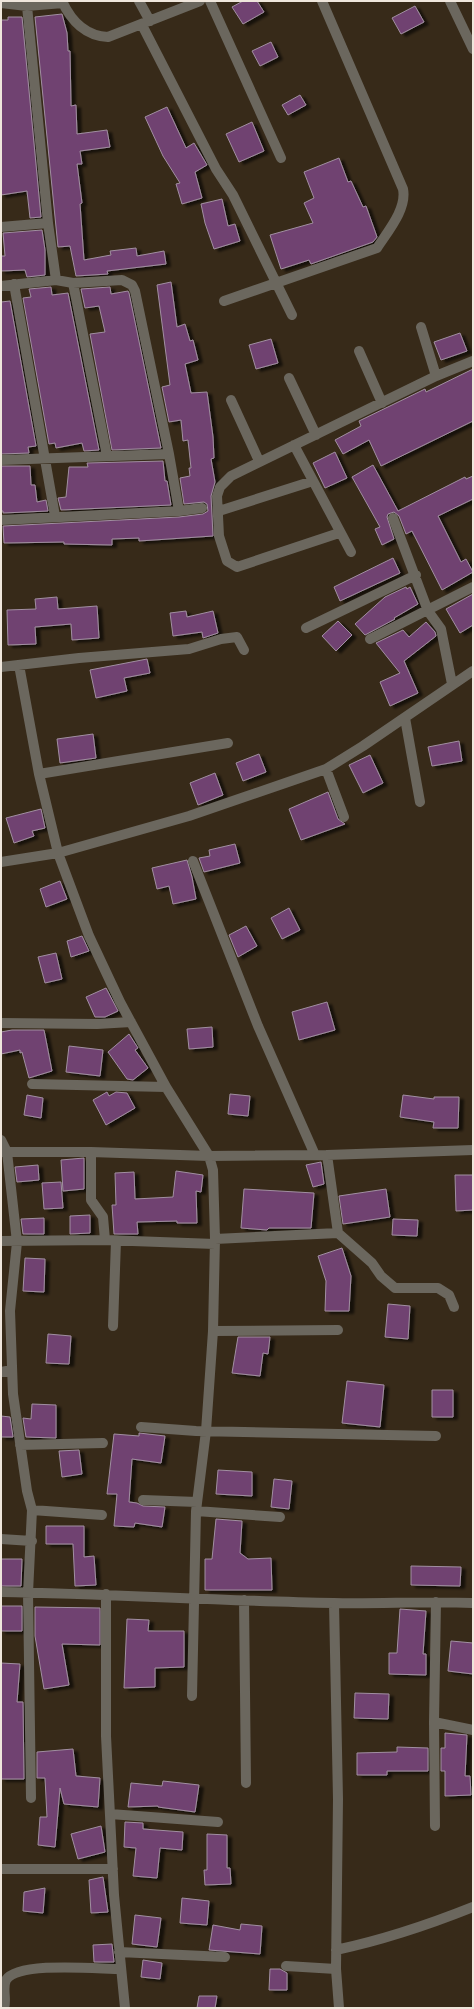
<svg xmlns="http://www.w3.org/2000/svg" width="474" height="2009" font-family="'Public Sans',sans-serif">
<style>
.building{fill:#704271;stroke:#a18fa1;filter:url(#shadow)}
.lines{fill:none;stroke-linecap:round;stroke-linejoin:round}
.minor{stroke:#6b675e;stroke-width:10}
</style>
<defs>
<filter id="shadow"><feDropShadow dx="4.5" dy="2.5" stdDeviation="1" flood-color="#0009"/></filter>
</defs>
<rect width="100%" height="100%" fill="#372a19"/>
<path class="building" d="M243,1H257L264,12L243,24L232,7Z
M415,6L424,22L401,34L392,18Z
M62,14L67,33L68,51H70L71,106L76,105L77,134L107,130L110,147L80,151L82,164H77L82,203L80,204L84,260L111,255L110,251L136,248L137,256L164,251L166,264L107,271L108,274L76,276L70,246L58,247L35,17Z
M8,17H22L41,217L30,218L27,191L1,195V20H8Z
M271,42L278,57L260,66L252,51Z
M300,95L306,105L288,115L282,105Z
M167,107L186,148L194,143L207,165L195,172L202,198L182,204L176,184L180,183L163,156L145,117Z
M252,122L264,151L239,162L226,134Z
M339,158L348,182L351,181L363,207L366,206L377,237L373,242L311,264L309,260L281,269L270,235L313,223L304,203L314,198L304,172Z
M222,199L228,226L235,224L240,241L214,249L205,223L201,204Z
M42,230L45,250V275L27,277L25,270L1,271V256H5L3,233Z
M171,282L177,327L185,324L190,341L193,340L198,360L185,364L191,393L207,392L213,437L214,458L211,459L215,482L211,496L213,536L139,541V538L112,539V545L64,544V542L4,543L3,526L179,517L203,514L208,511L207,504L204,502L184,504L180,478L190,476L189,468H191L188,440L183,441L181,420L169,422L162,387L170,385L157,285Z
M51,287L52,295L68,293L99,450L84,451L82,443L56,448L55,443L49,444L23,298L31,297L29,289Z
M110,287L111,294L128,291L129,293L161,448L112,450L90,334L105,332L99,306L85,308L81,289Z
M10,301L36,446L28,447L29,453L1,454V302Z
M460,333L467,351L441,360L434,342Z
M271,339L278,363L256,369L249,345Z
M473,369V421L381,466L369,440L343,454L335,440L361,426L359,421L425,389L426,392Z
M335,452L347,478L325,488L313,463Z
M163,461L165,481H167L171,505L61,510L58,498L66,497L69,467H88L87,463Z
M373,465L398,511L465,477L466,479L473,476V499L438,516L461,562L466,559L473,572L442,590L412,531L406,534L399,516L394,512L388,514L387,517L394,539L382,545L375,529L380,527L352,477Z
M1,466H30L31,485H35L37,502L46,500L48,511L3,513V511H1Z
M393,558L400,573L340,601L334,587Z
M406,587L407,589L410,587L418,604L394,618L395,619L365,635L355,624L385,597Z
M473,594V625L460,633L446,609Z
M57,597L58,609L97,606L99,638L72,640L71,624L35,627L36,644L8,645L7,610L36,609L35,599Z
M186,611L187,617L213,611L218,633L203,638L202,632L173,636L170,613Z
M338,621L352,635L336,651L322,636Z
M426,622L435,632L436,636L404,661L418,693L390,706L380,682L400,673L376,643L403,630L409,637Z
M147,659L150,673L124,678L127,691L96,698L90,670Z
M93,734L96,758L60,763L57,739Z
M459,741L462,761L432,766L428,747Z
M259,754L266,772L243,781L236,763Z
M370,755L383,783L363,793L349,765Z
M215,773L223,795L198,805L190,783Z
M328,792L338,819L345,824L301,840L289,809Z
M41,809L45,828L32,831L34,836L14,843L6,818Z
M235,844L240,863L204,872L199,858L210,856L209,850Z
M187,860L192,877L196,899L173,904L169,886L157,889L152,868Z
M60,881L67,899L46,907L40,889Z
M289,908L300,930L282,939L271,918Z
M246,926L257,946L238,957L229,935Z
M82,936L89,951L71,957L67,941Z
M56,953L62,979L45,983L38,957Z
M106,988L118,1011L105,1017H95L86,997Z
M327,1002L335,1030L299,1040L292,1012Z
M212,1027L213,1047L189,1049L187,1029Z
M12,1030H44L52,1071L29,1078L22,1052L20,1053V1050L1,1054V1032Z
M129,1034L138,1048L135,1050L148,1068L133,1080L127,1079L108,1052Z
M69,1046L103,1050L100,1076L66,1072Z
M107,1092L109,1096L116,1092L127,1093L135,1108L106,1125L93,1100Z
M230,1094L250,1096L248,1116L228,1114Z
M27,1095L43,1098L41,1118L24,1115Z
M403,1095L434,1099V1097H459L458,1128H433L434,1122L400,1117Z
M84,1158V1189L63,1191L61,1160Z
M321,1162L324,1184L313,1187L306,1165Z
M38,1165L39,1180L17,1182L15,1167Z
M176,1171L203,1175L201,1192L196,1191L197,1223H177V1221L137,1222L138,1234H114L112,1205H116L115,1173L134,1172L135,1199L173,1197Z
M455,1175H473V1210L456,1211Z
M61,1182L63,1208L44,1209L42,1183Z
M244,1189L314,1193L311,1228H269L267,1230L241,1228Z
M386,1189L390,1217L343,1224L339,1196Z
M90,1215V1233L70,1234V1216Z
M44,1218V1234H23L21,1219Z
M393,1219L418,1220L417,1236L392,1235Z
M342,1248L351,1276L349,1311H325L326,1281L318,1256Z
M25,1258L45,1259L44,1292L23,1291Z
M388,1304L410,1306L408,1339L385,1337Z
M48,1334L71,1336L69,1364L46,1363Z
M238,1337H270L268,1354L263,1353L260,1376L232,1373Z
M347,1381L384,1385L380,1427L342,1423Z
M432,1390H453V1417H432Z
M32,1404L56,1405V1438L26,1437L23,1418L31,1419Z
M1,1416L10,1417L13,1437H1Z
M139,1433L165,1436L161,1463L132,1459L129,1502L137,1503L143,1506L165,1507L162,1527L135,1523L134,1527L114,1526L117,1494H107L114,1434L139,1436Z
M79,1450L82,1474L62,1477L59,1451Z
M218,1470L252,1472V1496L216,1494Z
M274,1479L292,1481L289,1509L271,1507Z
M216,1519L242,1521L240,1553L248,1559L271,1558L272,1590H205V1559H212Z
M46,1526H84V1557L94,1556L96,1585L75,1586L73,1544H46Z
M1,1559H22L21,1586H1Z
M411,1566L461,1567L460,1586L411,1585Z
M1,1606H22V1631H1Z
M35,1607L100,1608V1645L62,1644L69,1685L44,1689L35,1636Z
M400,1609L426,1611L423,1654H426V1675L389,1674V1653H397Z
M127,1619L149,1620L148,1631H184V1667L155,1668V1687L124,1688Z
M451,1641L473,1643V1674L448,1671Z
M1,1663L20,1664L17,1702H23L24,1779H1Z
M355,1693L389,1694L388,1719L354,1718Z
M445,1733L467,1735L465,1776H470L471,1795L445,1796V1771H441V1748H445Z
M397,1747L428,1748V1771H387V1775H357V1753L397,1752Z
M73,1749L76,1776L100,1778L98,1807L64,1804L60,1788L55,1847L38,1845L40,1817H47L45,1778H37V1752Z
M163,1781L199,1785L195,1812L158,1807V1806L128,1807L131,1783L162,1786Z
M125,1822L143,1823V1829L183,1832L182,1850L160,1848L157,1878L133,1876L136,1848L124,1847Z
M101,1826L105,1852L78,1859L71,1834Z
M207,1834L227,1835V1868H230L231,1884L205,1885L204,1870H207Z
M103,1877L108,1912L91,1913L89,1880Z
M45,1888L43,1913L23,1911L24,1892Z
M182,1898L209,1901L207,1925L180,1923Z
M135,1915L161,1918L157,1947L132,1944Z
M241,1924L262,1926L260,1954L209,1950L213,1925L240,1930Z
M112,1944L114,1962H94L93,1945Z
M143,1960L162,1963L160,1979L141,1977Z
M270,1969H280L287,1973V1990H269Z
M199,1996H217L215,2008H197Z"/>
<g class="lines">
<path class="minor" d="M62,1C71,21 86,36 108,37L200,1
M139,1L150,21
M210,1L281,158
M450,1L473,49
M1,3L27,6L63,3
M27,6L48,223L56,280
M142,25L216,169L233,195L292,315
M1,227L48,223
M73,283L107,456
M14,284L55,516
M1,286L56,280L73,283L122,280L132,285L135,291L169,454L179,511
M224,301L377,248C388,231 407,209 403,189L322,1
M421,327L436,376
M359,351L382,403
M289,378L316,435
M231,400L259,461
M294,445L351,552
M1,460L169,454
M219,511L313,481
M393,518L428,611L441,629L452,684
M1,520L179,511L202,508
M339,533L237,567L227,561L219,536L217,496L220,487L231,476L436,376L473,361
M306,628L416,575
M370,639L473,587
M1,667L79,658L189,649L221,639L237,637L244,650
M405,718L420,802
M326,769L344,817
M39,774L228,743
M193,861L258,1026L315,1155
M1,862L58,853L39,774L19,665
M1,1023L97,1024L131,1022
M32,1084L166,1087
M1,1140L7,1152L17,1242L10,1311L13,1394L27,1491L32,1510L28,1593L31,1798
M1,1152H91L209,1156L327,1155L473,1150
M91,1152V1200L103,1217L105,1240
M327,1155L338,1233L372,1263L381,1276L395,1288H438L449,1295L454,1307
M215,1239L338,1233
M1,1241L105,1240L215,1244
M113,1326L116,1241
M213,1331L338,1330
M1,1372L12,1370
M141,1427L196,1431L436,1436
M20,1445L103,1443
M143,1500L197,1502
M32,1510L102,1515
M196,1511L280,1517
M1,1539L32,1541
M1,1592C112,1594 223,1601 334,1603C380,1604 427,1601 473,1603
M106,1594V1736L114,1895L125,2008
M244,1600L246,1783
M334,1603L338,1799L336,1969L339,2008
M192,1696L196,1511L206,1431L213,1331L215,1239L213,1170L209,1156L166,1087L120,1002L89,936L58,853L189,816L326,769L363,746L473,671
M434,1722L473,1730
M110,1814L218,1822
M435,1826L434,1722L436,1602
M1,1869H113
M336,1950C383,1940 428,1925 473,1907
M119,1952L225,1957
M286,1966L336,1969
M4,2008C7,2000 2,1988 6,1980C18,1961 98,1969 121,1969"/>
</g>
<rect width="474" height="2009" fill="none" stroke="#efe6dc" stroke-width="4"/>
</svg>
